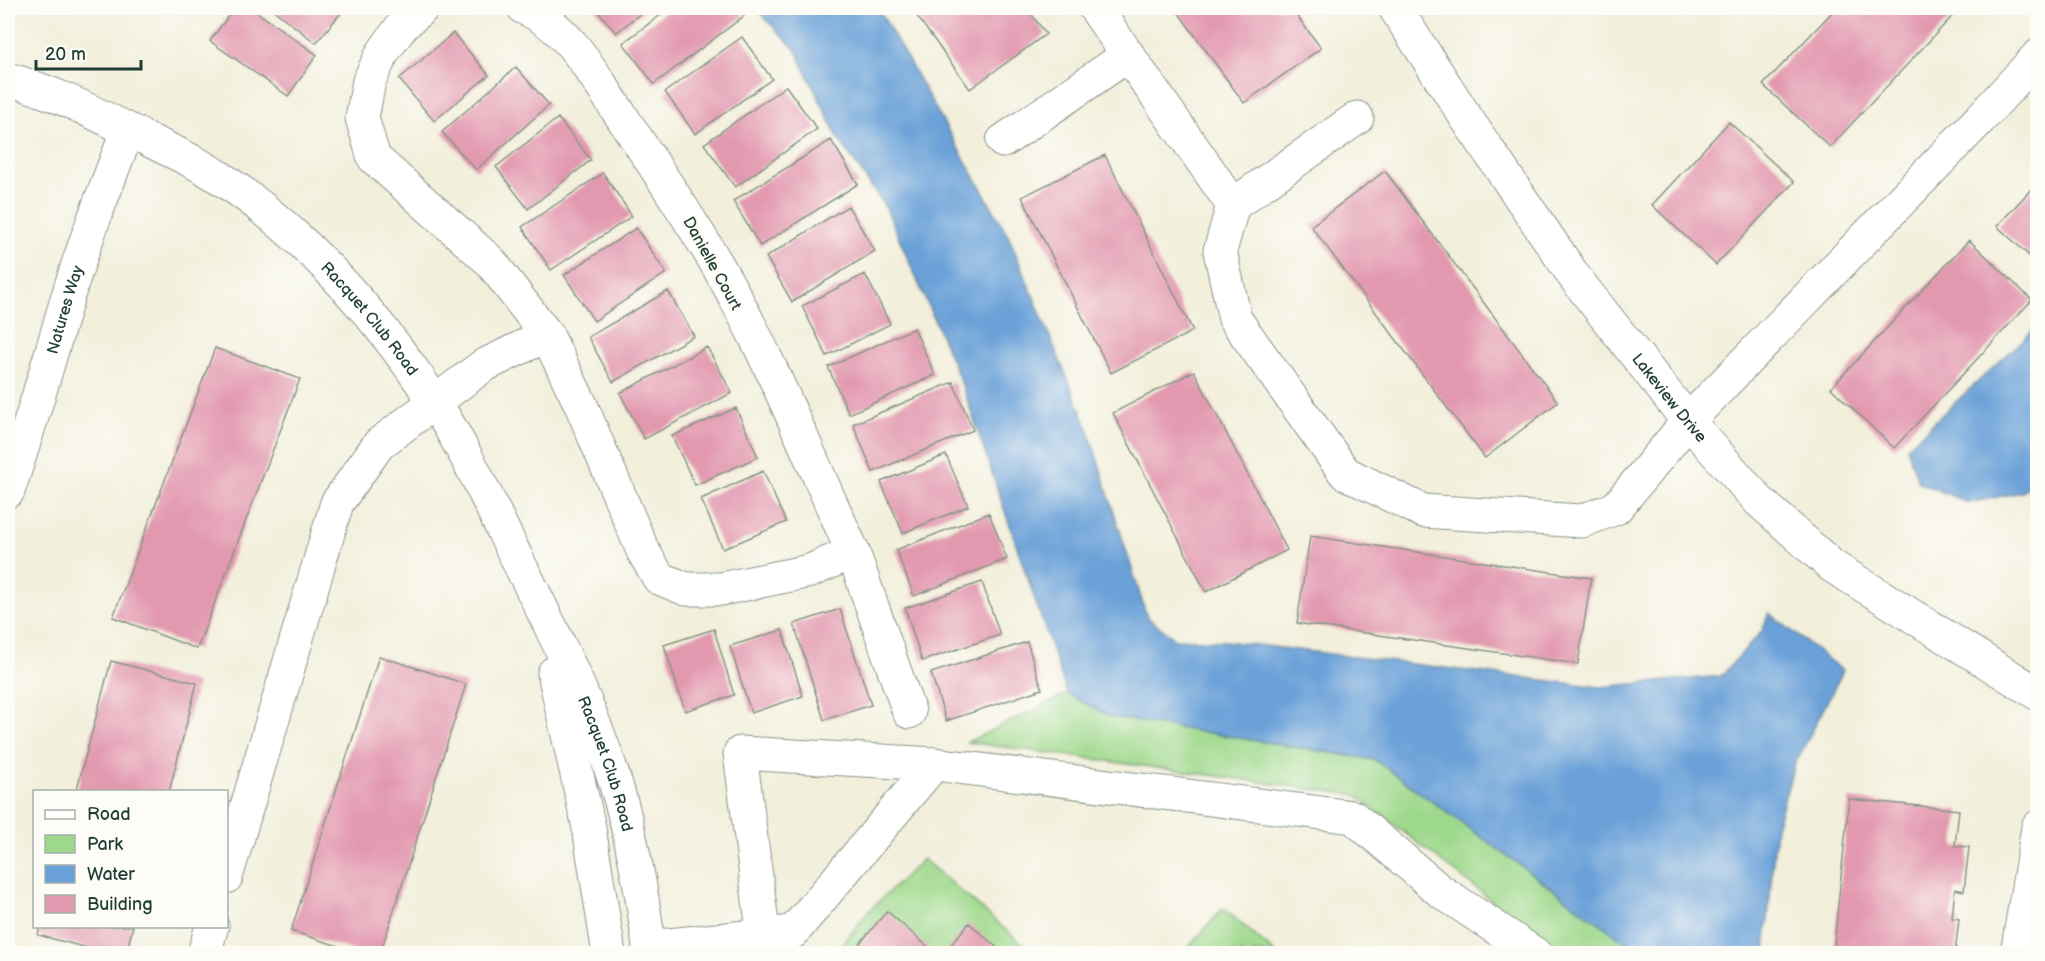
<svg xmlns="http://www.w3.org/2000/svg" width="2045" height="961" font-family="'Balsamiq Sans',sans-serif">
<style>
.green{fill:#9ed88b;stroke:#5e8a60;stroke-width:1.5}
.water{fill:#6aa1d8;stroke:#446f86;stroke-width:1.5}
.building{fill:#e298af}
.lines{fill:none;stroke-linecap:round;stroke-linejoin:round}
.minor-casing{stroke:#889688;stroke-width:35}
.minor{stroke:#fff;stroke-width:33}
.labels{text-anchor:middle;stroke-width:6;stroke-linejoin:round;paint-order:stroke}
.street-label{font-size:16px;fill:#1f3d34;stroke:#fdfcf7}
</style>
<rect width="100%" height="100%" fill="#fdfcf7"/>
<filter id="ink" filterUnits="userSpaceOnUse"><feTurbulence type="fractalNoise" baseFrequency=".0167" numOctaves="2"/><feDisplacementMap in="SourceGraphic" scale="12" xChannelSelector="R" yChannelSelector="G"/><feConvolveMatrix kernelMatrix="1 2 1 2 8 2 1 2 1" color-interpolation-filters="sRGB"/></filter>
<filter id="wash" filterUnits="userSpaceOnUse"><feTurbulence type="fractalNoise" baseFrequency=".008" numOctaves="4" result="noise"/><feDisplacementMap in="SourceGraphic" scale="24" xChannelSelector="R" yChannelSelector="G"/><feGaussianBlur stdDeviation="1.35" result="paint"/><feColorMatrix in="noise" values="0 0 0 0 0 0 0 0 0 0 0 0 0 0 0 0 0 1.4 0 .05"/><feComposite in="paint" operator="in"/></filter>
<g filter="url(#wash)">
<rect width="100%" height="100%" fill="#f2efdb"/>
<path class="green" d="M1067,694L1111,717L1375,760L1641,953H1559L1356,795L967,742Z
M923,859L1033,953L835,954L868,912Z
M1223,908L1275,953H1184Z"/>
<path class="water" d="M755,8H878L1008,235L1087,426L1147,617L1175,639L1225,641L1600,687L1721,676L1762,631L1769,613L1843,671L1794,766L1776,827L1765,953H1641L1375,760L1111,717L1067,694L961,382L886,208L838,138L795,49Z
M2037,327V477L2022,492L1968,503L1918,482L1907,447Z"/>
<g id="blocks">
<path class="building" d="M234,8H251L317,55L288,96L210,41Z
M271,8H345L316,43Z
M595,8H647L616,33Z
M670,8H738L744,16L654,84L623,43Z
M911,8H1027L1046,34L970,89Z
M1175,8H1291L1321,48L1244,103Z
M1836,8H1960L1830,147L1763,85Z
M453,33L489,75L434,121L399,79Z
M742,37L772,79L695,134L665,92Z
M516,67L549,105L476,170L442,132Z
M786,86L817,129L735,187L704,144Z
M558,118L591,160L528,209L496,167Z
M1729,122L1794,182L1716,265L1652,205Z
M831,140L858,184L760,246L733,201Z
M1105,155L1193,331L1111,373L1022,197Z
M1385,171L1558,402L1485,458L1311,226Z
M603,173L632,216L551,270L522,227Z
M2038,182V264L1997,226Z
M848,206L875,251L792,302L766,257Z
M636,228L666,273L594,321L564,275Z
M1969,240L2032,300L1894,448L1831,388Z
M865,274L890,324L827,356L802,306Z
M668,291L694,336L613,382L588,337Z
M914,328L935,375L849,414L828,367Z
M707,347L732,393L644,439L620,393Z
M215,348L300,379L197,649L113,617Z
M1194,371L1287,550L1206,592L1113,413Z
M953,382L973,430L873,472L853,424Z
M736,408L758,457L695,485L672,436Z
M946,455L968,506L903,533L881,482Z
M763,471L786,522L723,549L701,499Z
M989,513L1007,559L914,596L896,550Z
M1310,536L1591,578L1578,664L1297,623Z
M982,582L1000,635L922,661L905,608Z
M840,609L871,705L824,720L794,624Z
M714,629L734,695L685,711L664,645Z
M782,630L803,696L751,713L730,646Z
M1027,642L1042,689L946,721L931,673Z
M379,656L466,684L380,954H364L291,931Z
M111,661L197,683L169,792H76Z
M1849,799L1959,810L1955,846L1969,847L1964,891L1955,889L1952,918L1959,919L1955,954H1833Z
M887,911L936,954H851Z
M969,923L1004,954H943Z
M40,926H133L126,954H110L38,935Z"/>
</g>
</g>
<g filter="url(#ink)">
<use href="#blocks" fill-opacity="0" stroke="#889688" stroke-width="1.5"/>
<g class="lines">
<g class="minor-casing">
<g id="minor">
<path d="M422,8L402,26L383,52L369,81L362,118L374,158L490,261L547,335L581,405L643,551L659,578L686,589H721L810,571L853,552C809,457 771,359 719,268C688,215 654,165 620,114C595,77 568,25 524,8"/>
<path d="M1095,8L1233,205L1220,251L1235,319L1345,473L1423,511L1582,521L1616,508L1688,421L1980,119L2038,56"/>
<path id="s1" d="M1395,8L1469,122L1576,279L1688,421L1759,501L1832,566L2038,694"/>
<path id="s2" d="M8,79C59,94 92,112 139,135C160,146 181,155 201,166C294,220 375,312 434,401C468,454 494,513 522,569C557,639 593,710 616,785C633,840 643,897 650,954"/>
<path d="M1003,141L1128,55"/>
<path d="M1233,205L1357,118"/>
<path id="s3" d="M8,491C28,433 45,375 62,316C80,253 104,191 128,130"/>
<path d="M853,552L909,712"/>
<path d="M554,673L589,828L609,954"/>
<path d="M226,877L337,503L379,444L483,366L547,335"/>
<path d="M649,947L793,932L934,764L1353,817L1439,890L1535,954"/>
<path d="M204,954L212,926"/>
<path d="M766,954L740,753L934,764"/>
<path d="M2017,954L2038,827"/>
</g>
</g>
<use href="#minor" class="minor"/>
</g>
</g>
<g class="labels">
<g class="street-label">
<text transform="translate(713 263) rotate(61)" y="6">Danielle Court</text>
<text dy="6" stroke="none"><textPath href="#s3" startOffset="190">Natures Way</textPath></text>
<text dy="6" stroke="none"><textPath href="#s2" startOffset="441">Racquet Club Road</textPath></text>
<text dy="6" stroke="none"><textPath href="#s1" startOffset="477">Lakeview Drive</textPath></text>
<text dy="6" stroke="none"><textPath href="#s2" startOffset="948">Racquet Club Road</textPath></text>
</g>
</g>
<rect width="2045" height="961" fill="none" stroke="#fdfcf7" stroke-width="30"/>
<rect x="33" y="790" width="195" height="138" fill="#fdfcf7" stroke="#a4b0a9" stroke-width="1.5"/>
<rect x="45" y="810" width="30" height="9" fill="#ffffff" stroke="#a4b0a9" stroke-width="1.5"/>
<text x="87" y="820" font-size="18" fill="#1f3d34">Road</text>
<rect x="45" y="835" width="30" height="18" fill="#9ed88b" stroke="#a4b0a9" stroke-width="1.5"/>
<text x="87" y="850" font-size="18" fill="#1f3d34">Park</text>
<rect x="45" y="865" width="30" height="18" fill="#6aa1d8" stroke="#a4b0a9" stroke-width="1.5"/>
<text x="87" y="880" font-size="18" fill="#1f3d34">Water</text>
<rect x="45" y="895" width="30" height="18" fill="#e298af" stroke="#a4b0a9" stroke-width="1.5"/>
<text x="87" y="910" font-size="18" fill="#1f3d34">Building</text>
<path d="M36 60v9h105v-9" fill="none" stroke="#1f3d34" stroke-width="3"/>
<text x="45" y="60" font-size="18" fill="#1f3d34" stroke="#fdfcf7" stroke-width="4.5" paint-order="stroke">20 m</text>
</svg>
